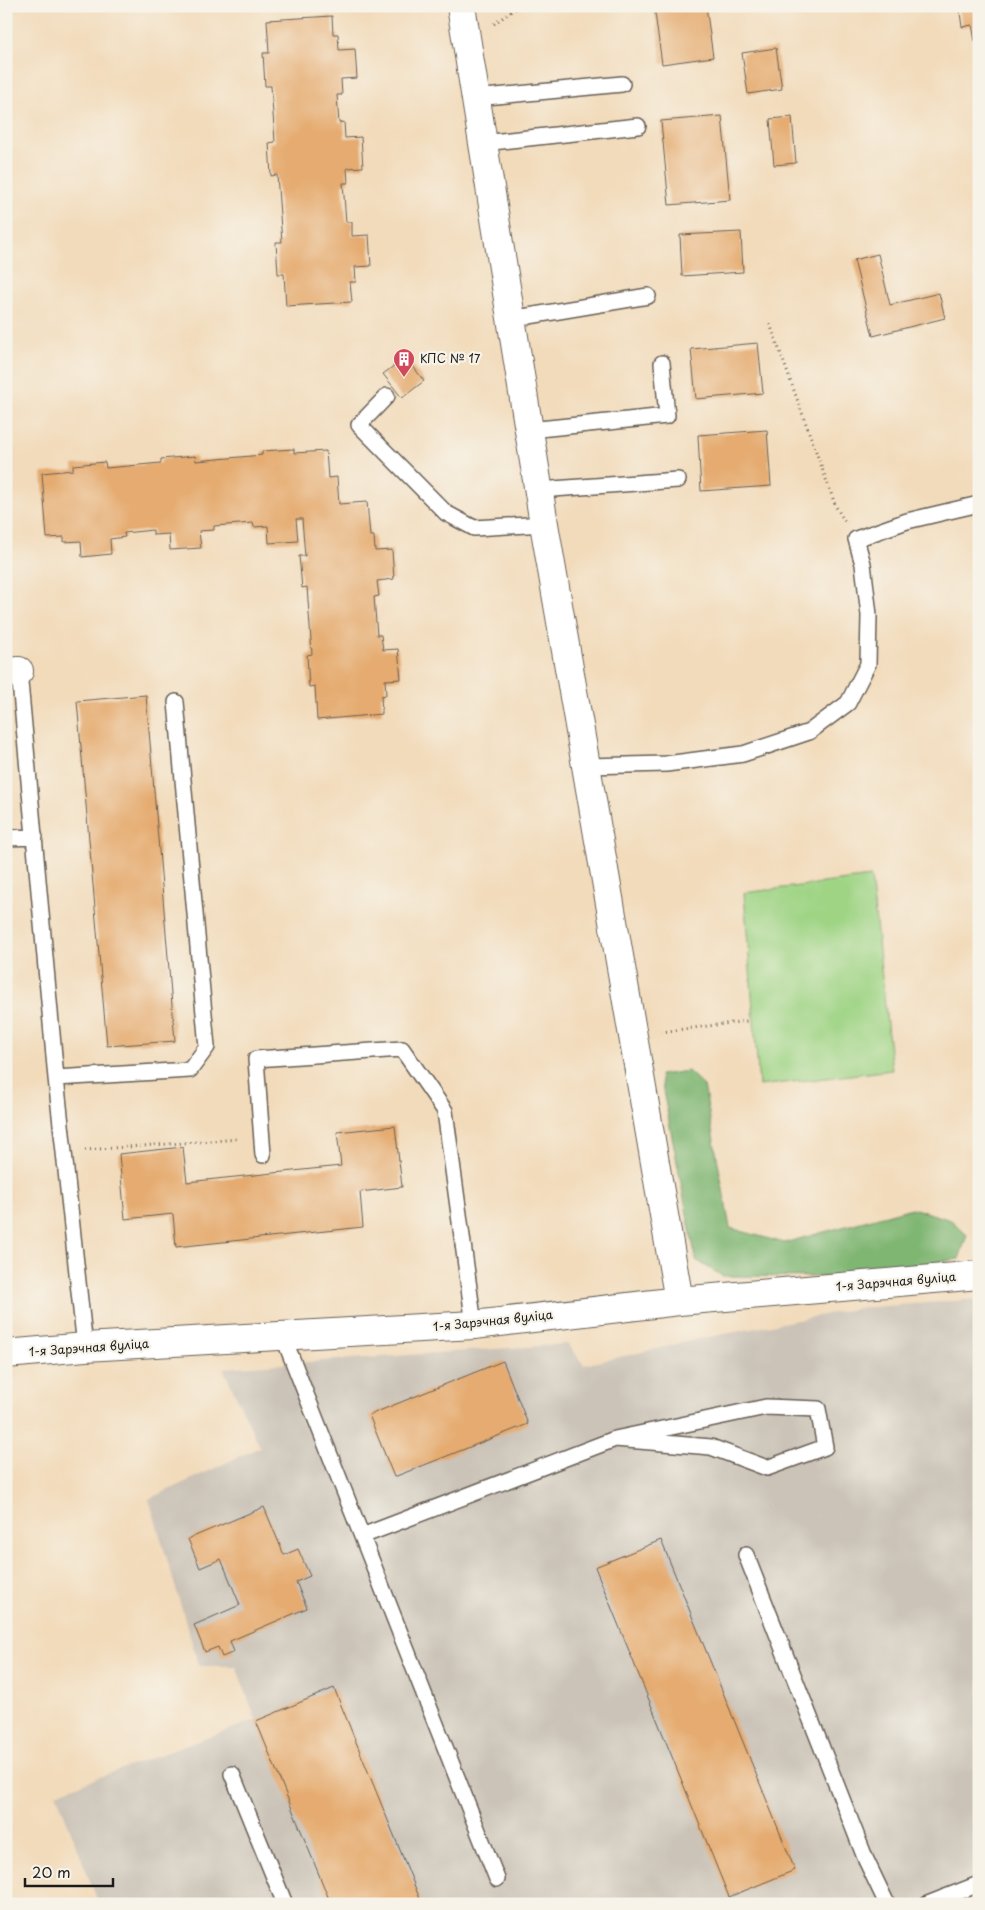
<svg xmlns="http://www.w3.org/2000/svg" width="985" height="1910" font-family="'Playpen Sans',sans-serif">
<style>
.industrial{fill:#cbc3b8}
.green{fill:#9fd485;stroke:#5e7850}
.forest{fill:#7fb672;stroke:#4e6947}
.building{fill:#e5ab70}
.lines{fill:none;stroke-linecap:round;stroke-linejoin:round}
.service-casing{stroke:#675f54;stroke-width:18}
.minor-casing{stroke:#675f54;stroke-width:30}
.path{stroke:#675f54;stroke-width:3;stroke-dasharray:1 4;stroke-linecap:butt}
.service{stroke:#fff;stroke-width:15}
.minor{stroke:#fff;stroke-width:28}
.labels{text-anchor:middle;stroke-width:4.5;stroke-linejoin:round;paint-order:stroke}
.poi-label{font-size:12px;fill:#1c1c1c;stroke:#f7f3e8;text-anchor:start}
.street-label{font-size:12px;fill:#1c1c1c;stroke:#f7f3e8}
</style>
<rect width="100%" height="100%" fill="#f7f3e8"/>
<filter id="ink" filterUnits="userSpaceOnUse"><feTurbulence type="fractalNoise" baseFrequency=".02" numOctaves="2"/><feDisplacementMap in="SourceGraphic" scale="10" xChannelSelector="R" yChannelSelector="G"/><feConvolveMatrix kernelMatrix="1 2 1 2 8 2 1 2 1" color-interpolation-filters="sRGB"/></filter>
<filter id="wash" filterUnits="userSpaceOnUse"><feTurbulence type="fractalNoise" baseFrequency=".0096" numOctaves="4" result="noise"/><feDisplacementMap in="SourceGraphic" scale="20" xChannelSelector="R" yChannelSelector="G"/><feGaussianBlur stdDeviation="1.12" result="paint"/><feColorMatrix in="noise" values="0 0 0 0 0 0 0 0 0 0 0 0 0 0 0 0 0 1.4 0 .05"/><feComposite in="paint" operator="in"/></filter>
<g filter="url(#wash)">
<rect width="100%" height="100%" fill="#f2dbbb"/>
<path class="industrial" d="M979,1299V1904H99L56,1793L256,1720L236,1666H199L149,1499L260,1447L223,1368L568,1344L584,1365L704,1338L859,1308Z"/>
<path class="green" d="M871,877L892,1070L759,1086L744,893Z"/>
<path class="forest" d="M688,1071L704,1086L730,1228L784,1243L912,1208L951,1220L967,1235L959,1259L827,1277L722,1276L696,1260L660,1075Z"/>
<g id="blocks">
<path class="building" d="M654,6H706L713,57L662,64Z
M959,6H979V41H975L972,25L962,27Z
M332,16L333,34H338L339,50L355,49L357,78L341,79L342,95H337L339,123L344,122L345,138L361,137L363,167L347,168L348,183H343L346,222H352V236L369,235L371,266L355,267L356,282H350L352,302L286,306L284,274H278L276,242H282L277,175L271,176L269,143L275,142L271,86H265L263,53H269L267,20Z
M776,48L782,89L748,94L742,53Z
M722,116L730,200L669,205L661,121Z
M792,117L796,163L774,165L770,119Z
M741,232L743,272L682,276L680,235Z
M878,254L890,305L939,293L945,318L873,336L854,260Z
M758,343L763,393L696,399L691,349Z
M406,357L424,381L402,398L383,374Z
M767,430L771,486L701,491L698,435Z
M294,449V453L326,451L328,478L337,477L339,504L367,502L370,536H374L375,551L392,550L394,579L377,581L379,596L374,597L377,635H381L383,650L398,649L401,679L385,680L386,695L381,696L382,714L317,720L315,686L309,687L307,655L312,654L307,587L302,588L299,556H305L302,519H296L298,541L269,543L268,526L254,527L253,523L214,526V530L199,531L201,548L170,550L169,534L153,535V530L124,533L125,537L110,539L111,554L82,557L81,541L64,542V537L47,538L42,473L73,470V465L105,462L106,468L161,463V459L195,456L196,461L262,455V451Z
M146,695L175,1041L107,1046L77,701Z
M395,1126L402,1187L360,1192L363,1227L176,1247L173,1214L125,1219L119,1154L183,1147L187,1182L341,1166L337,1132Z
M503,1361L528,1424L394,1477L369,1415Z
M264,1507L284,1555L298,1549L310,1576L296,1582L307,1608L230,1641L234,1652L222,1657L218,1647L205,1652L194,1625L240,1605L221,1559L200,1568L188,1539Z
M661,1540L795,1870L729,1897L595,1567Z
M334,1688L422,1904H331L256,1721Z"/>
</g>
</g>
<g filter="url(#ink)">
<use href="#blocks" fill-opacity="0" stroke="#675f54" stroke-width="1"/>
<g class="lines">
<g class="service-casing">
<path id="service" d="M475,98L622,84
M483,143L638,126
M511,319L648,296
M387,396L359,425L446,513L474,528L544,524
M529,430L667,416L662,363
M539,490L678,480
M19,671L56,1078L85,1347
M587,766L666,764L743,754L809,732L848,703L868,664L869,615L863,564L856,539L907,521L979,504
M6,838L35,837
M56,1078L190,1070L207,1047L176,702
M263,1155L256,1059L402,1049L445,1111L474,1325
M283,1336L497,1879
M362,1536L615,1439L711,1447L767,1468L825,1447L818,1409L766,1407L615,1439
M746,1555L866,1860L887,1904
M232,1774L285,1904
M928,1904L979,1884"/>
</g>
<g class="minor-casing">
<path id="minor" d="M461,6L544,524L679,1301
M6,672L19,671
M6,1354L85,1347L474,1325L679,1301L979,1275"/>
</g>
<path class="path" d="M494,24L516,8L523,6
M770,324L836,507L845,522
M661,1032L747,1021
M85,1150L239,1139"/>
<use href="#service" class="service"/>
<use href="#minor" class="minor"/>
</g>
</g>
<defs>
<g id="building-pin" transform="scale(1.125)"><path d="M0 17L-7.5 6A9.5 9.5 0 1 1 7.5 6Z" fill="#d1495b" stroke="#f7f3e8"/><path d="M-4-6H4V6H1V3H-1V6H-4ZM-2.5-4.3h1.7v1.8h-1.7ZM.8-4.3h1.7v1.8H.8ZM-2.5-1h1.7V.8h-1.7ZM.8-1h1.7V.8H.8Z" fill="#fff"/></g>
</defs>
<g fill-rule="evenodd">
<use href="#building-pin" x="404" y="359"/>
</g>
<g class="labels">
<g class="poi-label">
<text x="420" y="363">КПС № 17</text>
</g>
<g class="street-label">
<text transform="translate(896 1282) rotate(-5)" y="4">1-я Зарэчная вуліца</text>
<text transform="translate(493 1321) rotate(-6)" y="4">1-я Зарэчная вуліца</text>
<text transform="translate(89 1348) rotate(-4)" y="4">1-я Зарэчная вуліца</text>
</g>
</g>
<rect width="985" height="1910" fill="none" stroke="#f7f3e8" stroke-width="25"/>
<path d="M25 1878v8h88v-8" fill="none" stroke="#1c1c1c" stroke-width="2.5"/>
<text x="32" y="1878" font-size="15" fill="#1c1c1c" stroke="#f7f3e8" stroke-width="4" paint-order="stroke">20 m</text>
</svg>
